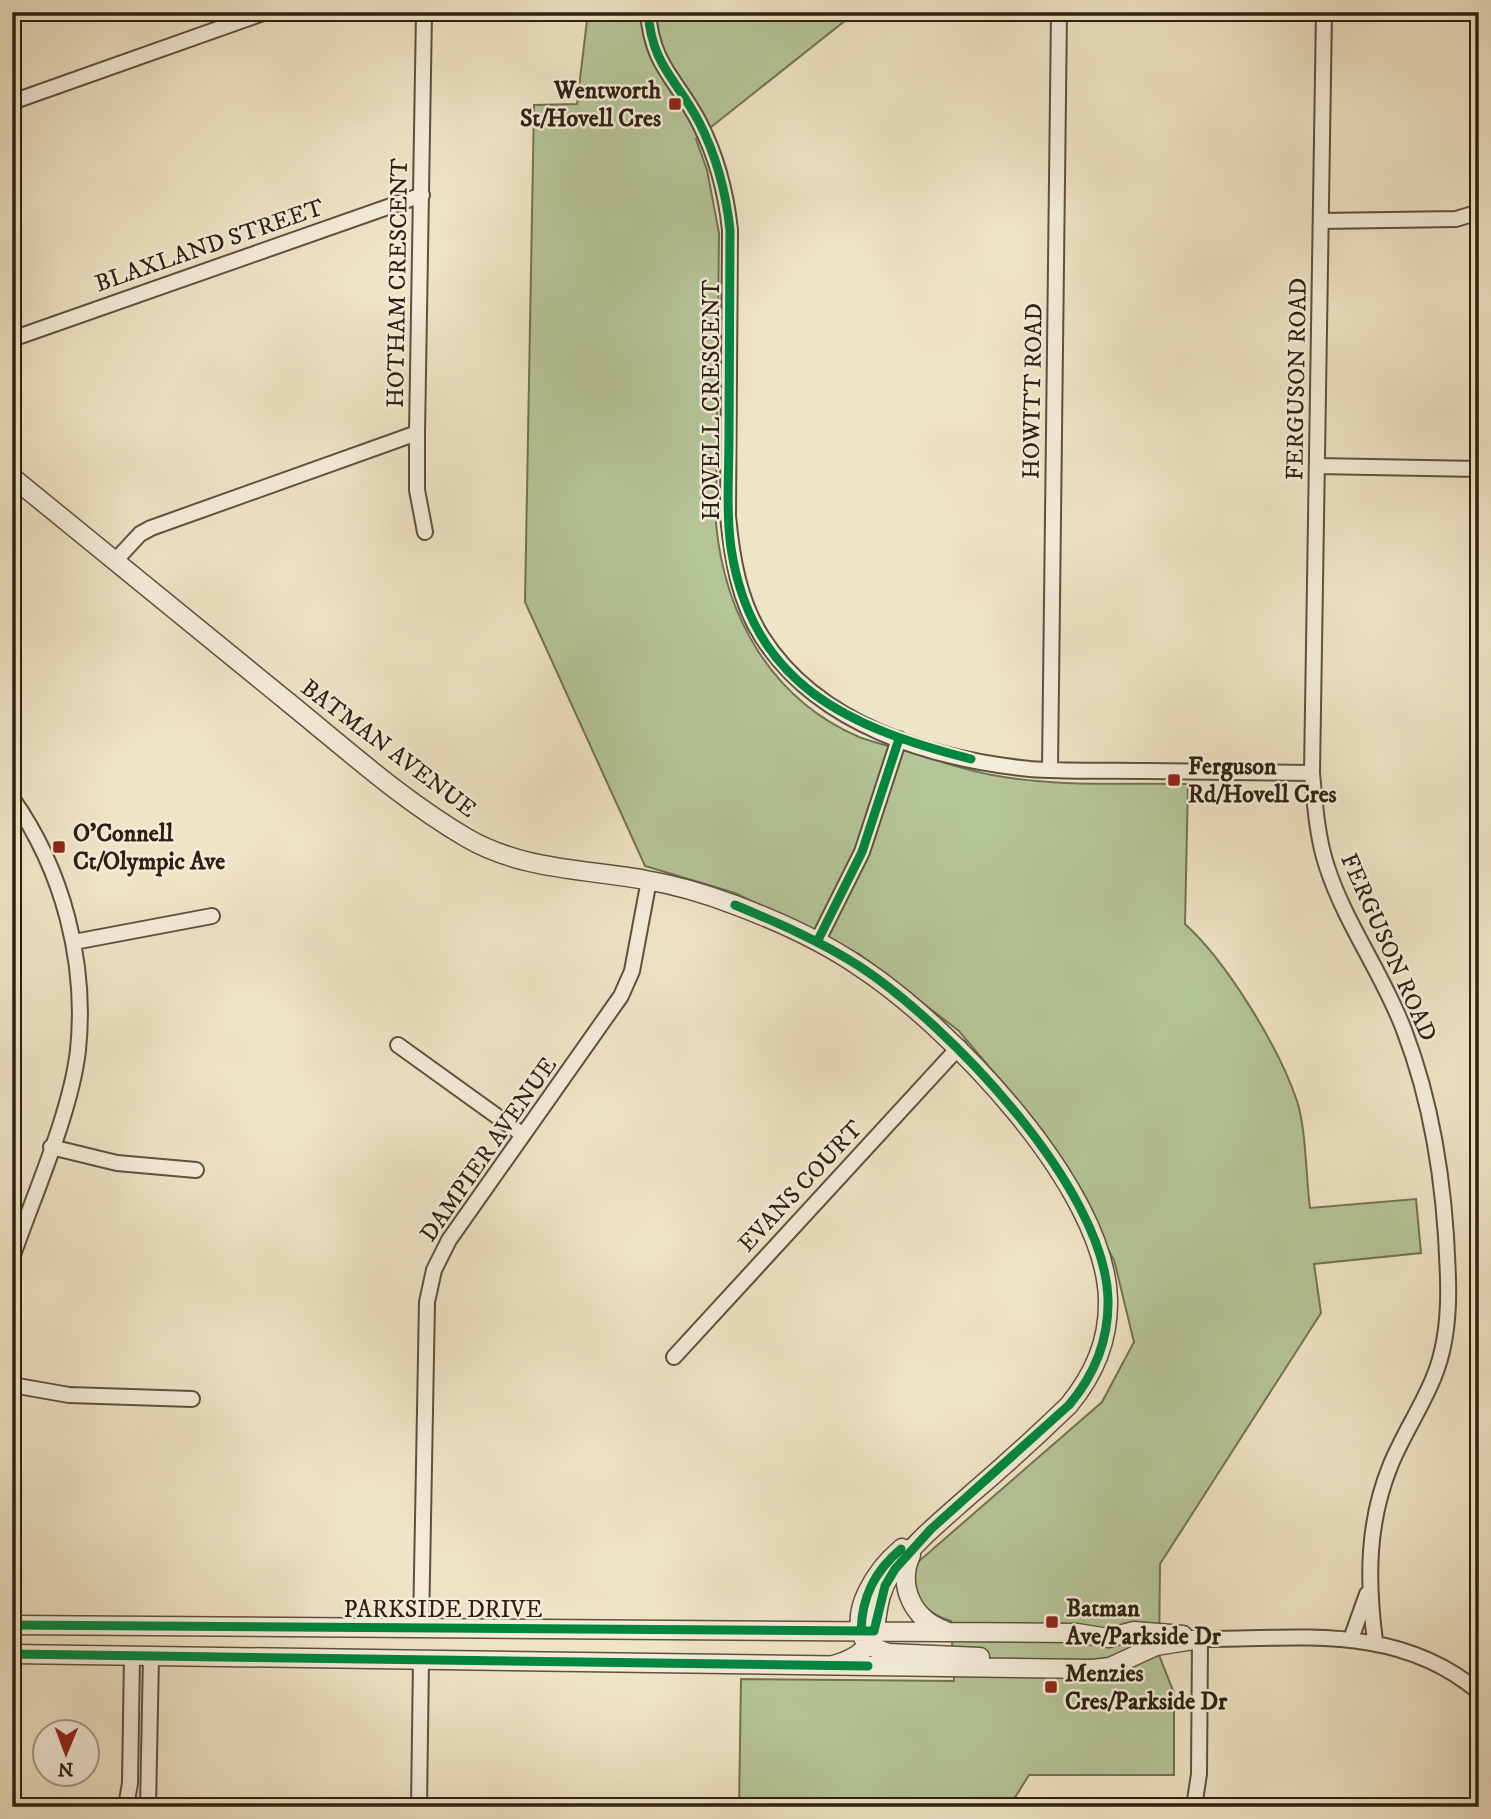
<svg xmlns="http://www.w3.org/2000/svg" width="1491" height="1819" font-family="'IM FELL DW Pica',serif">
<style>
.green{fill:#b5c598;stroke:#717254;stroke-width:2}
.lines{fill:none;stroke-linecap:round;stroke-linejoin:round}
.minor-casing{stroke:#5e513e;stroke-width:18}
.tertiary-casing{stroke:#5e513e;stroke-width:21}
.minor{stroke:#f5edda;stroke-width:14}
.tertiary{stroke:#f5edda;stroke-width:18}
.cycleway-casing{stroke:#f5edda;stroke-width:13}
.cycleway{stroke:#00873e;stroke-width:9}
.poi-dot{fill:#8f2418;stroke:#f5edda;stroke-width:2.5}
.labels{text-anchor:middle;stroke-width:5;stroke-linejoin:round;paint-order:stroke}
.poi-label{font-size:24px;font-weight:bold;fill:#2d2011;stroke:#f5edda;text-anchor:start}
.street-label{font-size:24px;fill:#2d2011;stroke:#f5edda}
</style>
<rect width="100%" height="100%" fill="#f0e4c6"/>
<filter id="stains"><feTurbulence type="fractalNoise" baseFrequency=".00286" numOctaves="4"/><feColorMatrix values="0 0 0 0 .2 0 0 0 0 .09 0 0 0 0 .02 0 0 0 .5 -.17"/></filter>
<radialGradient id="worn" r=".72"><stop offset=".6" stop-color="#630" stop-opacity="0"/><stop offset="1" stop-color="#630" stop-opacity=".3"/></radialGradient>
<path class="green" d="M588,12H856L696,139L707,170L719,233L716,524C725,616 771,699 859,737C875,743 893,747 910,752C937,760 964,770 992,775C1056,787 1123,783 1188,784L1185,924C1226,961 1279,1047 1297,1101C1306,1128 1306,1178 1310,1208L1416,1199L1421,1253L1314,1264L1321,1313L1160,1564L1159,1655L1174,1693V1775H1029L1016,1796L1000,1807H739L741,1679L954,1681L951,1621C924,1613 904,1591 918,1562L1102,1402L1134,1342L1114,1260L1042,1130L959,1031L859,954L735,893L645,866L525,602L534,105L577,104Z"/>
<g class="lines">
<g class="minor-casing">
<path id="minor" d="M424,12L417,433V490L425,532
M648,12C652,66 676,78 699,122C717,157 726,192 730,230L728,516C732,558 739,601 762,637C818,725 931,759 1030,769C1069,772 1109,770 1147,771C1202,772 1257,772 1312,773
M1324,12L1312,773C1315,805 1317,837 1327,867C1346,925 1383,974 1404,1030C1434,1108 1446,1197 1448,1280C1449,1312 1446,1349 1433,1379C1421,1408 1403,1435 1391,1464C1367,1522 1367,1580 1375,1641
M12,102L266,12
M1321,221L1456,219L1479,212
M12,339L422,195
M1317,466L1479,469
M115,561L140,534L151,528L417,433
M1050,769L1059,12
M12,798C63,870 87,962 78,1050C71,1113 33,1197 12,1258
M74,942L212,916
M817,942L862,852L899,739
M398,1045L523,1135
M51,1147L117,1163L196,1170
M674,1357L959,1047
M12,1385L69,1395L192,1399
M421,1628L427,1302L434,1270L449,1240L621,996L632,971L649,880
M1351,1639L1367,1594
M126,1807L130,1783L132,1656
M148,1807L151,1656
M419,1807L421,1660
M1194,1807L1199,1774L1200,1639C1299,1639 1398,1623 1479,1692"/>
</g>
<g class="tertiary-casing">
<path id="tertiary" d="M12,477C104,552 196,627 288,702C346,749 402,800 467,838C522,870 585,869 646,880C676,885 706,894 735,905C778,921 822,941 860,967C950,1026 1105,1187 1108,1299C1109,1341 1094,1374 1069,1405C1037,1436 1004,1466 970,1495C943,1519 912,1544 891,1574C864,1614 894,1648 833,1665
M902,1548C878,1568 845,1613 867,1645L888,1653L980,1657
M911,1555C897,1586 913,1619 944,1630
M12,1625L1077,1633L1108,1638L1134,1631L1183,1635
M12,1654L1092,1669L1110,1667L1156,1646L1200,1639"/>
</g>
<use href="#minor" class="minor"/>
<use href="#tertiary" class="tertiary"/>
<g class="cycleway-casing">
<path id="cycleway" d="M648,12C652,66 676,78 699,122C717,157 726,192 730,230C730,299 729,368 729,436C729,473 726,511 731,548C752,686 850,728 971,759
M817,942L862,852L899,739
M12,1625L874,1631L885,1586L895,1569L931,1529L1069,1405C1095,1374 1109,1340 1108,1299C1105,1188 948,1024 859,966C820,941 778,923 735,905
M861,1631C862,1596 875,1571 901,1549
M12,1654L868,1666"/>
</g>
<use href="#cycleway" class="cycleway"/>
</g>
<g class="poi-dot">
<rect x="668" y="97" width="14" height="14" rx="3.5"/>
<rect x="1167" y="773" width="14" height="14" rx="3.5"/>
<rect x="52" y="840" width="14" height="14" rx="3.5"/>
<rect x="1045" y="1615" width="14" height="14" rx="3.5"/>
<rect x="1044" y="1680" width="14" height="14" rx="3.5"/>
</g>
<g class="labels">
<g class="poi-label">
<text x="661" y="98" text-anchor="end">Wentworth<tspan x="661" dy="28">St/Hovell Cres</tspan></text>
<text x="1188" y="774">Ferguson<tspan x="1188" dy="28">Rd/Hovell Cres</tspan></text>
<text x="73" y="841">O'Connell<tspan x="73" dy="28">Ct/Olympic Ave</tspan></text>
<text x="1066" y="1616">Batman<tspan x="1066" dy="28">Ave/Parkside Dr</tspan></text>
<text x="1065" y="1681">Menzies<tspan x="1065" dy="28">Cres/Parkside Dr</tspan></text>
</g>
<g class="street-label">
<text transform="translate(209 245) rotate(-19)" y="8">BLAXLAND STREET</text>
<text transform="translate(397 283) rotate(-89)" y="8">HOTHAM CRESCENT</text>
<text transform="translate(1296 379) rotate(-89)" y="8">FERGUSON ROAD</text>
<text transform="translate(1032 391) rotate(-89)" y="8">HOWITT ROAD</text>
<text transform="translate(711 400) rotate(-90)" y="8">HOVELL CRESCENT</text>
<text transform="translate(389 748) rotate(37)" y="8">BATMAN AVENUE</text>
<text transform="translate(1389 947) rotate(66)" y="8">FERGUSON ROAD</text>
<text transform="translate(488 1149) rotate(-55)" y="8">DAMPIER AVENUE</text>
<text transform="translate(800 1186) rotate(-47)" y="8">EVANS COURT</text>
<text x="443" y="1617">PARKSIDE DRIVE</text>
</g>
</g>
<rect width="1491" height="1819" fill="none" stroke="#f0e4c6" stroke-width="42"/>
<rect x="14" y="14" width="1463" height="1791" fill="none" stroke="#2d2011" stroke-width="3.5"/>
<rect x="21" y="21" width="1449" height="1777" fill="none" stroke="#2d2011" stroke-width="2"/>
<g transform="translate(66 1753) rotate(181)"><circle r="33" fill="#f5edda" stroke="#a59b8a" stroke-width="2"/>
<path d="M0-5L12 26L0 18L-12 26Z" fill="#8f2418"/>
<text y="-10" font-size="19" font-weight="bold" text-anchor="middle" fill="#2d2011">N</text>
</g>
<rect width="100%" height="100%" filter="url(#stains)"/>
<rect width="100%" height="100%" fill="url(#worn)"/>
</svg>
